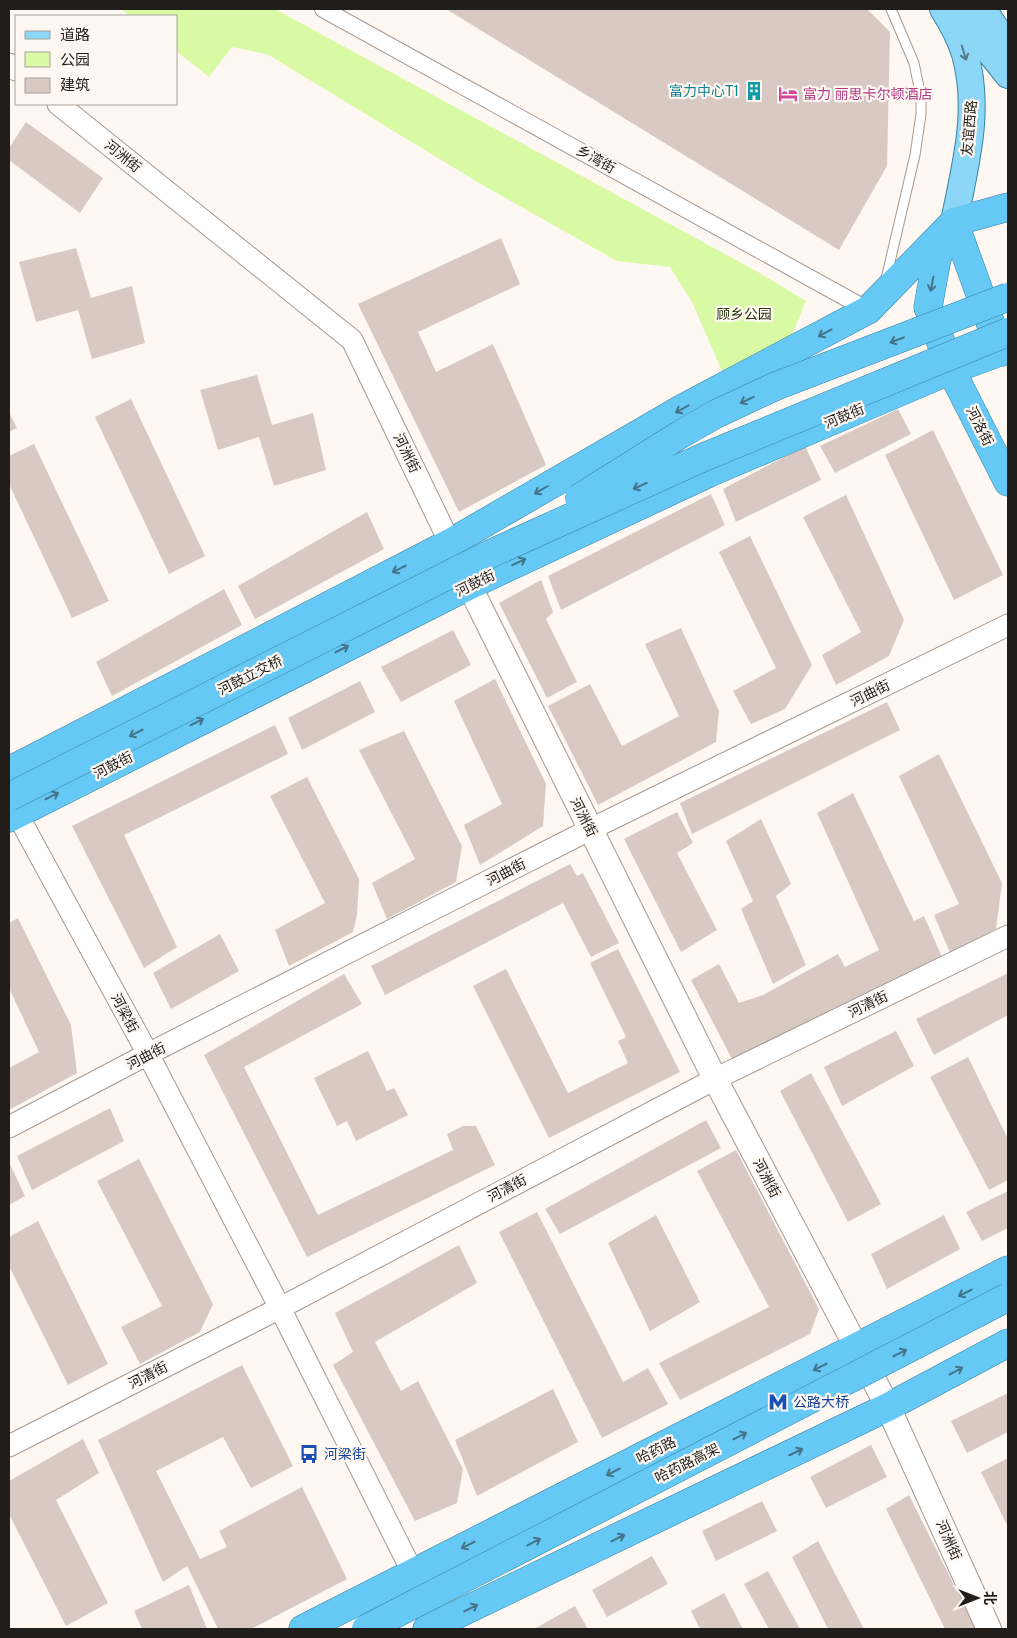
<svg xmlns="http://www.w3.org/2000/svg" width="1017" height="1638" font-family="'Public Sans','Noto Sans SC',sans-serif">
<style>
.green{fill:#d8faa4}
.building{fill:#d8cac3}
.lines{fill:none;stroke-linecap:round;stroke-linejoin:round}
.service-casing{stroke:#a49991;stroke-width:11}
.minor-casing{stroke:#a49991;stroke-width:18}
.tertiary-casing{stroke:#a49991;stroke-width:23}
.secondary-casing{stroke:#a49991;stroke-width:26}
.primary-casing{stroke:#3484a6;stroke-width:28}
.trunk-casing{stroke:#3484a6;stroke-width:29}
.service{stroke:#fff;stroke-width:9}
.minor{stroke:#fff;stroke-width:16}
.tertiary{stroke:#fff;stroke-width:21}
.secondary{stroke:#fff;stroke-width:24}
.primary{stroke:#8cd6f7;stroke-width:26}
.trunk{stroke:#66c8f4;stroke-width:28}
.trunk-bridge-casing{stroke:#3484a6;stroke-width:29;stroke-linecap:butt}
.trunk-bridge{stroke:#66c8f4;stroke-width:28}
.oneway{stroke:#567a88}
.oneway2{stroke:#447287}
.labels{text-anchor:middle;stroke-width:4.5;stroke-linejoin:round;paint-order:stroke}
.culture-label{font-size:14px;fill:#0d838f;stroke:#fff8f2;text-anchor:end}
.hotel-label{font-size:14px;fill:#b23c85;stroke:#fff8f2;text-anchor:start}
.street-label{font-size:14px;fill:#211d1a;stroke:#fff8f2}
.park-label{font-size:14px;fill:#2c3915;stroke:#fff8f2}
.transit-label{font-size:14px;fill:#164399;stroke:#fff8f2;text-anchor:start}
</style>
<rect width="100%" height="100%" fill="#fff8f2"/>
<path class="green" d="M121,9H275L758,272L806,301L791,337L724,376L692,302L670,267L617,261L479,183L267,54L232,47L209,77L176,51V16H130Z"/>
<path class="building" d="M446,9H867L890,32L887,166L839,250Z
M26,122L103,178L80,213L9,160V148Z
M501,238L520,284L418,332L436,372L493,344L546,465L459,512L358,304Z
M76,248L91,298L132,286L145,343L92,359L78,310L36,322L19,262Z
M257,375L272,425L313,413L326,470L274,486L259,437L218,450L200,390Z
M131,399L205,556L169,574L95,417Z
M898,409L911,434L835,473L820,446Z
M9,412L17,428L9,432Z
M933,430L1003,575L954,600L885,455Z
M34,444L109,601L72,618L9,484V456Z
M805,446L821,480L736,522L723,489Z
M711,494L725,525L561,610L548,576Z
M846,495L904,620L889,656L836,685L822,655L861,632L803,517Z
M367,512L384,549L255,619L238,586Z
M750,536L812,665L785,709L751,724L733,691L776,668L719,552Z
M541,580L553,612L546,619L577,682L547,698L499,603Z
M224,589L242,625L112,696L96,662Z
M681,628L719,711L716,742L598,805L548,706L590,684L622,746L679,716L645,644Z
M453,630L471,665L401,702L381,667Z
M495,679L546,784L543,826L480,865L464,825L502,804L454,701Z
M360,681L375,712L302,750L288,718Z
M887,702L900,730L692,834L680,803Z
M275,725L288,754L124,835L177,947L144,968L72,826Z
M404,731L462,846L456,882L387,919L372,883L415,859L359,750Z
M939,754L1002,883L996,929L950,953L934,915L959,904L899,776Z
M307,777L359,879L357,915L353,932L289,966L275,930L325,903L270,796Z
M853,793L914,921L924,916L942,957L861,998L782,1034L732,1059L691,980L719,964L739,1003L763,995L838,954L845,967L879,950L817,813Z
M677,812L693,843L677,853L717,930L681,952L624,839Z
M761,819L791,884L776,896L806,965L773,984L741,909L753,901L726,841Z
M570,864L577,876L583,873L619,943L591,957L563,903L385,995L371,966Z
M18,918L71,1025L77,1073L9,1110V1068L39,1052L9,988V923Z
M220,934L239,971L171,1009L153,973Z
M618,949L680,1072L549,1138L473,986L506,969L568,1093L628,1063L618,1041L626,1037L590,963Z
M1008,973V1015L934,1055L916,1019Z
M344,974L362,1004L244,1067L318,1215L453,1150L447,1134L463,1126H476L495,1165L307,1257L204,1055Z
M896,1031L914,1066L842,1106L824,1067Z
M368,1051L387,1091L394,1088L408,1115L356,1141L347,1121L337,1126L314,1078Z
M968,1057L1008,1139V1180L989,1190L930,1077Z
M811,1073L881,1204L848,1222L780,1091Z
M110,1108L124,1141L32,1190L17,1156Z
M706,1120L721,1148L560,1234L545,1209Z
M736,1150L819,1309L810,1334L680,1400L659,1363L769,1307L697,1171Z
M139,1159L213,1304L200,1332L140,1364L121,1327L162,1306L97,1181Z
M9,1162L25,1196L9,1205Z
M1008,1191V1228L982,1241L966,1212Z
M537,1212L623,1382L648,1368L668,1404L602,1438L499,1232Z
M656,1215L700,1302L650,1331L608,1243Z
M944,1215L960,1249L887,1289L871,1254Z
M38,1221L108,1364L68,1385L9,1266V1237Z
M459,1245L477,1283L375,1342L401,1391L418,1381L463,1469L457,1503L415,1521L333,1365L353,1352L335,1313Z
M242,1365L293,1466L251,1488L223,1437L156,1471L200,1559L227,1547L219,1531L302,1487L347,1579L251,1629H218L187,1566L163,1582L98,1440Z
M553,1389L578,1442L477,1496L455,1440Z
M1008,1393V1432L967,1453L951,1421Z
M83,1439L99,1473L56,1500L108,1603L66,1626L9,1514V1481Z
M871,1445L887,1477L826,1508L810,1477Z
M1008,1458V1527L981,1472Z
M909,1495L976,1629H945L886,1509Z
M762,1501L777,1531L716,1561L702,1531Z
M818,1541L864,1629H828L792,1557Z
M652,1556L668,1584L607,1617L592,1590Z
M768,1571L800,1629H769L744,1584Z
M189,1585L207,1629H142L134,1611Z
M724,1593L743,1629H700L691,1611Z
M575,1606L588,1629H534Z"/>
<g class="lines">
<g class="service-casing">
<path id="service" d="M886,279L915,155L921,114V97L914,63L891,9"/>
</g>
<g class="minor-casing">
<path id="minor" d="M323,9L868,310"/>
</g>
<g class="tertiary-casing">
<path id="tertiary" d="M9,64L16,70
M58,104L352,340L450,543
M10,801L148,1054L280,1308L420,1587
M9,1127L148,1054L591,829L1008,625
M9,1446L280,1308L715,1079L1008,936"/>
</g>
<g class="secondary-casing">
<path id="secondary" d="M461,569L715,1079L888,1407L989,1629"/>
</g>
<g class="primary-casing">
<path id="primary" d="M943,9C952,23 960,38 965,54C981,111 965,166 954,222
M983,9L1008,47
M957,11L1008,75"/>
</g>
<g class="trunk-casing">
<path id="trunk" d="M954,222L1001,352
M948,234L937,258L928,307L951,370L1008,482
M9,771L450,543L683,408L868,310L954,222L1008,207
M9,818L468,586L709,473L951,370L1008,349
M303,1629L1008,1270
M427,1629L888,1407L1008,1343"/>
</g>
<use href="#service" class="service"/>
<use href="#minor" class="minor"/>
<use href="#tertiary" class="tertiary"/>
<use href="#secondary" class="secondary"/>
<use href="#primary" class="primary"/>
<use href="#trunk" class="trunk"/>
<g class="trunk-bridge-casing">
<path id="trunk-bridge" d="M579,498L681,434L716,414L776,386L1008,297
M9,797L492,553L704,457L1008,332
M366,1629L1008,1297"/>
</g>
<use href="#trunk-bridge" class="trunk-bridge"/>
</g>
<defs><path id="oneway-shaft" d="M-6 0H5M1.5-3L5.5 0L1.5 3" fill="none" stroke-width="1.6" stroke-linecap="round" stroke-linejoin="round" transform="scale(1.25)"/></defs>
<use class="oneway" href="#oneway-shaft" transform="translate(964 53) rotate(73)"/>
<g class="oneway2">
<use href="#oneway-shaft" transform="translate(932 284) rotate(101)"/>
<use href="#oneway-shaft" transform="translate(825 333) rotate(152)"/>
<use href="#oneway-shaft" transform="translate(897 340) rotate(159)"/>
<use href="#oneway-shaft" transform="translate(747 400) rotate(155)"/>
<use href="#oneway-shaft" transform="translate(682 409) rotate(151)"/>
<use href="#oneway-shaft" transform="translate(640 486) rotate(156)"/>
<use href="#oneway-shaft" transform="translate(541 490) rotate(150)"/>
<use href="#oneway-shaft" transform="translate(519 562) rotate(-25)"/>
<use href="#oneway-shaft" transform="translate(399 569) rotate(153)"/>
<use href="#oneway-shaft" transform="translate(342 649) rotate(-27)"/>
<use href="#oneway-shaft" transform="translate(197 722) rotate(-27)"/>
<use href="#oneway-shaft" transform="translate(136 733) rotate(153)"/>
<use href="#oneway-shaft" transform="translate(52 796) rotate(-27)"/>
<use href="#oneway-shaft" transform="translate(965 1293) rotate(153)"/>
<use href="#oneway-shaft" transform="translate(900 1353) rotate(-27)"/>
<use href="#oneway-shaft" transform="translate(820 1367) rotate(153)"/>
<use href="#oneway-shaft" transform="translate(956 1371) rotate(-28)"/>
<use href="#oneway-shaft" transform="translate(740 1436) rotate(-27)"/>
<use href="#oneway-shaft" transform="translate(796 1452) rotate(-26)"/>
<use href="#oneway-shaft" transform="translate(613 1472) rotate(153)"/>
<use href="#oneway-shaft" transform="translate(618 1538) rotate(-26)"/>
<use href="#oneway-shaft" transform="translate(534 1542) rotate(-27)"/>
<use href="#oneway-shaft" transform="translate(468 1545) rotate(153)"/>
<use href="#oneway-shaft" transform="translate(471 1608) rotate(-26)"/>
</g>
<defs>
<g id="building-bare" transform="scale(1.5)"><path d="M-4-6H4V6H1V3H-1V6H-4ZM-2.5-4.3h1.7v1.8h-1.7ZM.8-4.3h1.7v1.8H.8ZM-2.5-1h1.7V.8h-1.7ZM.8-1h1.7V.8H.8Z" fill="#0f9aa8" stroke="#fff8f2" stroke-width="2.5" paint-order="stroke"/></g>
<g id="hotel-bare" transform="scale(1.5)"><path d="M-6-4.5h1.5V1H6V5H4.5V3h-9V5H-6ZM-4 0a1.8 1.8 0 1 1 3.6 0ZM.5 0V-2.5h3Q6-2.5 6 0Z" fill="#d1479c" stroke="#fff8f2" stroke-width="2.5" paint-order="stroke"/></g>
<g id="metro-bare" transform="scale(1.5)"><path d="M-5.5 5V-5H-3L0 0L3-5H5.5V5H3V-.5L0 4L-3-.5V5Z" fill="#1a4fb4" stroke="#fff8f2" stroke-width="2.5" paint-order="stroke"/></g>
<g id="bus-bare" transform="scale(1.5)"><path d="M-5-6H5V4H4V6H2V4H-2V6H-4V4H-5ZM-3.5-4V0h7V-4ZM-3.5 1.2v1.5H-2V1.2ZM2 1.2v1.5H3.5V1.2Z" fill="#1a4fb4" stroke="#fff8f2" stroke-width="2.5" paint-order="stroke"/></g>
</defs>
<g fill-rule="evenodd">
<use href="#building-bare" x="754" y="91"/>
<use href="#hotel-bare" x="788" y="94"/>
<use href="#metro-bare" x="778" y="1402"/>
<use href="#bus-bare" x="309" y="1454"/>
</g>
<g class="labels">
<g class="culture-label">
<text x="739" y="96">富力中心T1</text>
</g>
<g class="hotel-label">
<text x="803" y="99">富力 丽思卡尔顿酒店</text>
</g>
<g class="street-label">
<text transform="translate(969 128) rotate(-85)" y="5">友谊西路</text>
<text transform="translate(123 156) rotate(39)" y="5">河洲街</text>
<text transform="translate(596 159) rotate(29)" y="5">乡湾街</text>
<text transform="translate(844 416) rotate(-23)" y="5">河鼓街</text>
<text transform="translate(980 426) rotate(63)" y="5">河洛街</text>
<text transform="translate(407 453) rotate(64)" y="5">河洲街</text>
<text transform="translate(475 583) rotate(-26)" y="5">河鼓街</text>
<text transform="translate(250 675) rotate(-27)" y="5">河鼓立交桥</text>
<text transform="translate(870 693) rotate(-26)" y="5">河曲街</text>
<text transform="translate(113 765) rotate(-27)" y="5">河鼓街</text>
<text transform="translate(584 817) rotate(63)" y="5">河洲街</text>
<text transform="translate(506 872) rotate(-27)" y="5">河曲街</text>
<text transform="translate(868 1004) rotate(-26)" y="5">河清街</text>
<text transform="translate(125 1013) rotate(62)" y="5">河梁街</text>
<text transform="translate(146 1056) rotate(-27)" y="5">河曲街</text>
<text transform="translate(767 1178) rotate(62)" y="5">河洲街</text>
<text transform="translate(507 1188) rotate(-28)" y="5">河清街</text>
<text transform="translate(148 1375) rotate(-27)" y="5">河清街</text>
<text transform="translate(656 1450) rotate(-27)" y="5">哈药路</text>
<text transform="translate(687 1463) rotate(-27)" y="5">哈药路高架</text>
<text transform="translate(949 1540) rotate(66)" y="5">河洲街</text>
</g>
<g class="park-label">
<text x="744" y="319">顾乡公园</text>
</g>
<g class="transit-label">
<text x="793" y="1407">公路大桥</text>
<text x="324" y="1459">河梁街</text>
</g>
</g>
<rect width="1017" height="1638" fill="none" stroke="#211d1a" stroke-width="20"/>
<rect x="15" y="15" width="162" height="90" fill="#fff8f2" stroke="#a6a09c"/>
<rect x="25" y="31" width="25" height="8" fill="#8cd6f7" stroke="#a6a09c"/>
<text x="60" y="40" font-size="15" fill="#211d1a">道路</text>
<rect x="25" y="52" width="25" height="15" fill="#d8faa4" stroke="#a6a09c"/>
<text x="60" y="65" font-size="15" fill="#211d1a">公园</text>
<rect x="25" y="78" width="25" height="15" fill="#d8cac3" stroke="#a6a09c"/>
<text x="60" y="90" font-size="15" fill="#211d1a">建筑</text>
<g transform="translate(977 1598) rotate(90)" stroke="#fff8f2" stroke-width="4" paint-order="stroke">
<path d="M0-4L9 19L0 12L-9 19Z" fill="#211d1a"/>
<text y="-8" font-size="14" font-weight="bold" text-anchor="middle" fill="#211d1a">北</text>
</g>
</svg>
